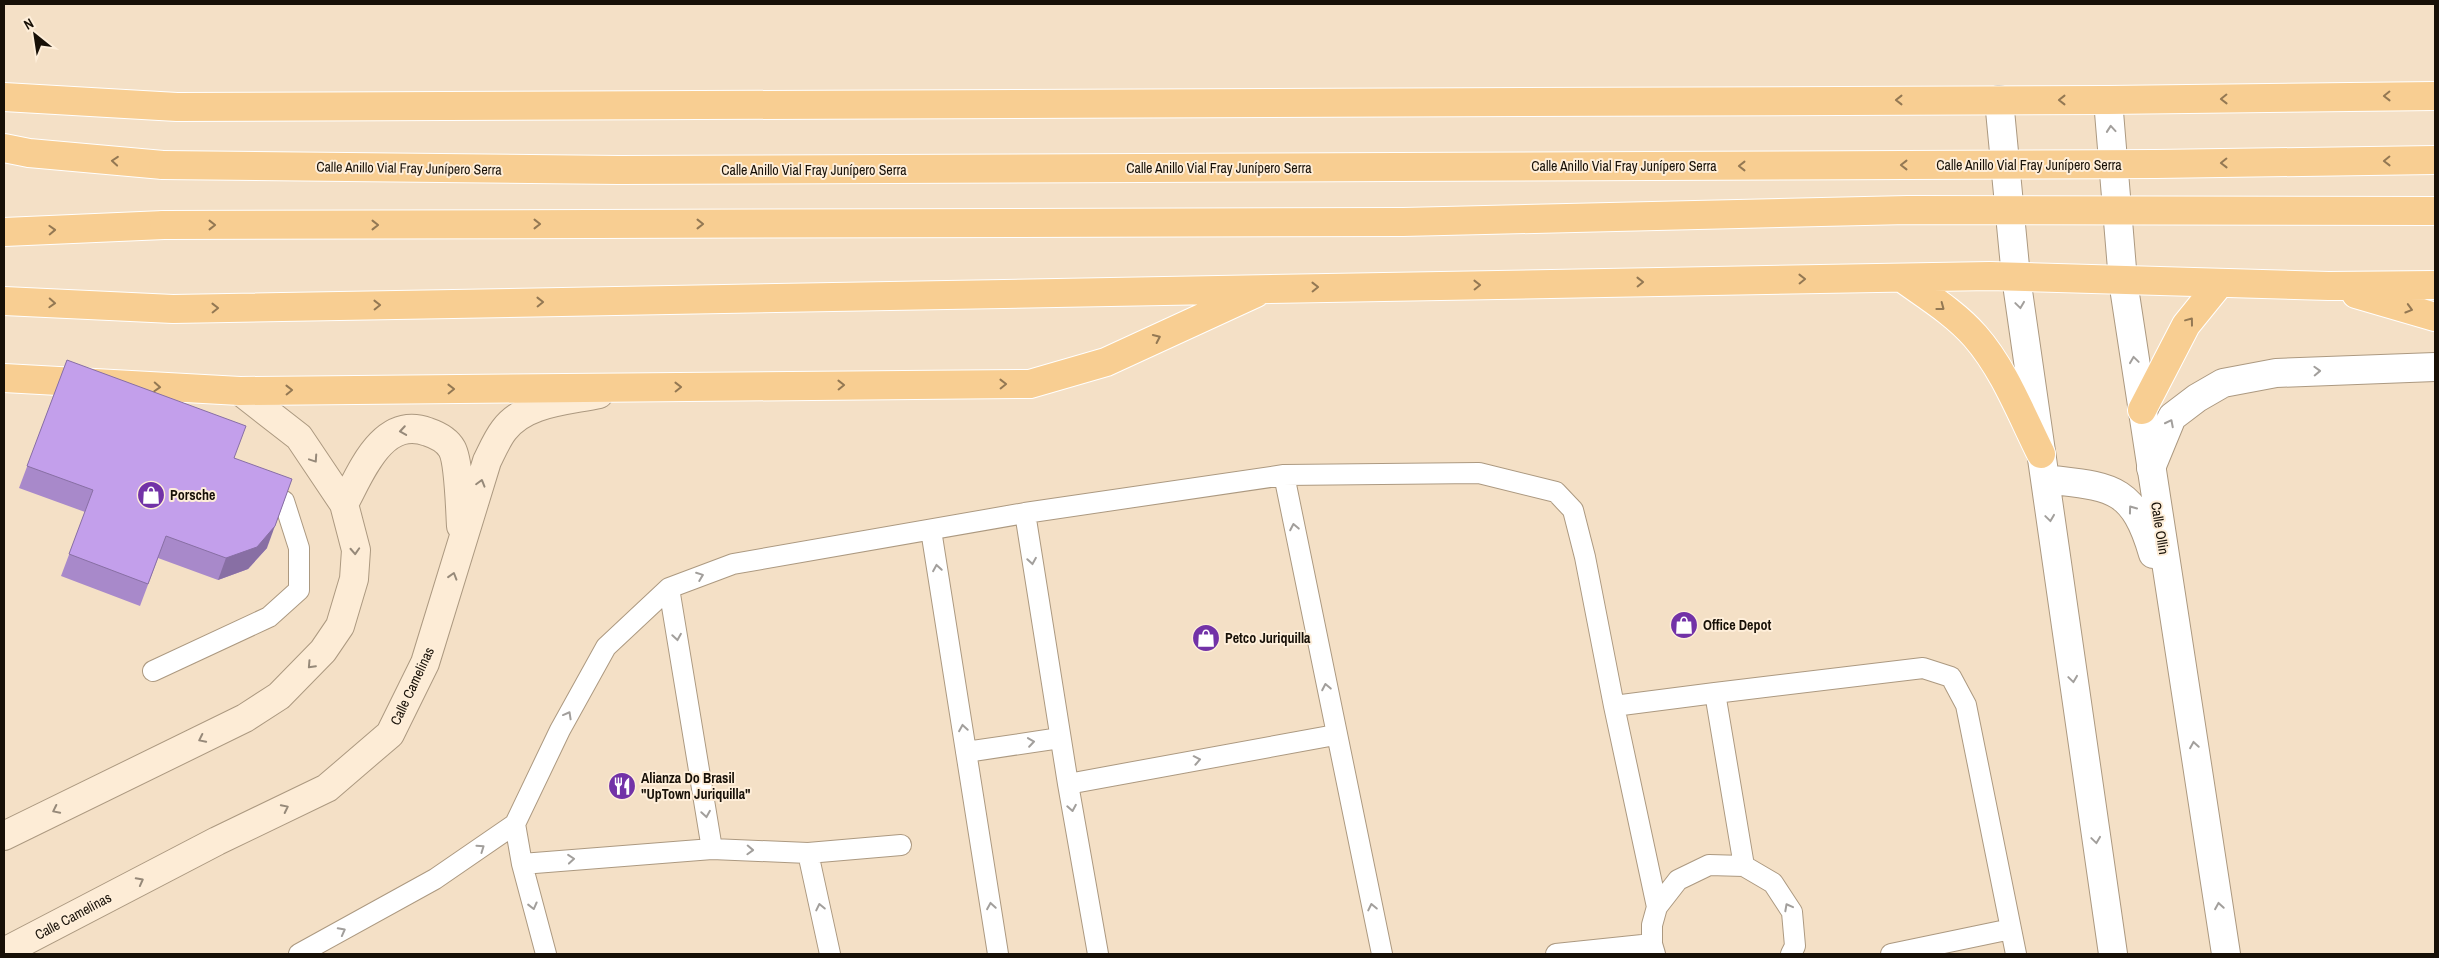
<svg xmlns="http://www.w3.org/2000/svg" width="2439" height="958" font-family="'Archivo Narrow',sans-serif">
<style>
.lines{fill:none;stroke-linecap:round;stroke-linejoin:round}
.service-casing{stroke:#ac9980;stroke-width:22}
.minor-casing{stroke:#ac9980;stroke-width:30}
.tertiary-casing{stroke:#ac9980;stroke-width:30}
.secondary-casing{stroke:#ac9980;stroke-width:30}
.trunk-casing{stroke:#fff;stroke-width:30}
.service{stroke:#fff;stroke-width:20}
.minor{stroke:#fff;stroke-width:28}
.tertiary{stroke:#fff;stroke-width:28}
.secondary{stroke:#fdecd6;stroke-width:28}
.trunk{stroke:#f8ce92;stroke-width:28}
.trunk-bridge-casing{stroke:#fff;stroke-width:30;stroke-linecap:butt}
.trunk-bridge{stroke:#f8ce92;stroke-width:28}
.wall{fill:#a889ca}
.shaded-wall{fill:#886fa4}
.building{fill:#c39feb;stroke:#886fa4}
.oneway{stroke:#937853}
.oneway2{stroke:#a29f9c}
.oneway3{stroke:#968979}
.labels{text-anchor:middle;stroke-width:4;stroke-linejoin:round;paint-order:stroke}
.street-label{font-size:14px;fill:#171007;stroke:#feeed9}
.poi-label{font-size:14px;font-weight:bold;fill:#171007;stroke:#feeed9;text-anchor:start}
</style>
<rect width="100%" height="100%" fill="#f4e0c6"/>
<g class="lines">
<g class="service-casing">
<path id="service" d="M1284,475L1382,954
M1025,513L1068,784L1098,954
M931,530L998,954
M669,588L712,849
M153,671L269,617L299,590V548L284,501L261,489
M1715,693L1923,668L1951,677L1966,705L2016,954
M1614,706L1715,693L1744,866
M966,752L1060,738
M1068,784L1335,735
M515,824L522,864L546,954
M808,853L830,954
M522,864L712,849L808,853L901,845
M299,954L435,879L515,824L560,730L606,647L669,588L733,564L1025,513L1284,475L1479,473L1556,492L1573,510L1585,557L1614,706L1657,907
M1556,954L1652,944
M1655,954L1652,944V925L1657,907L1678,880L1709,865L1744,866L1773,883L1792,912L1795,946L1791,954
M1891,954L2011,929"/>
</g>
<g class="minor-casing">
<path id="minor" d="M2151,468L2172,417L2197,398L2223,383L2276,373L2435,367"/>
</g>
<g class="tertiary-casing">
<path id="tertiary" d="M1999,100L2016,277L2113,954
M2108,100L2123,281L2226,954
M2045,479C2109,487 2133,484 2153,554"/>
</g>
<g class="secondary-casing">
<path id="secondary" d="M344,504C361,473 382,415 428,432C437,435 447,440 452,449C459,462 460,510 461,526
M4,836L245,718L279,696L323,651L340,626L354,579L356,550L344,504L299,437L240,391
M4,952L217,841L327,788L390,734L425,663L487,461C492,451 497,439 504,430C525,402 567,401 599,394"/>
</g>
<g class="trunk-casing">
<path id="trunk" d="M4,97L177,107L2108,100L2435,96
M4,148L29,153L163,165
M4,232L164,225
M1902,278C1927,296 1955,313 1975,336C2004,369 2021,414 2041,454
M2356,294L2435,317
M4,301L173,309L1990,276L2329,286L2435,285
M4,378L240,391L1030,384L1106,362L1256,293
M2142,410L2186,325L2220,283"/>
</g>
<use href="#service" class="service"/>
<use href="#minor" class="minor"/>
<use href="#tertiary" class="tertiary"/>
<use href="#secondary" class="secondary"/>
<use href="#trunk" class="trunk"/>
<g class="trunk-bridge-casing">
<path id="trunk-bridge" d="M163,165L619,170L2156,164L2435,160
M164,225L1403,222L1908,210L2435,211"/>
</g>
<use href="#trunk-bridge" class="trunk-bridge"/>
</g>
<path class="wall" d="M67,360L235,458L267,548L248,569L218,580L158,558L140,606L61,576L85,512L19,488Z"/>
<path class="shaded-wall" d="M292,479L267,548L248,569L218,580L226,558Z"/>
<path class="building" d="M67,360L246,426L234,458L292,479L275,526L257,547L226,558L166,536L148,584L69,554L93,490L27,466Z"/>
<defs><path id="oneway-chevron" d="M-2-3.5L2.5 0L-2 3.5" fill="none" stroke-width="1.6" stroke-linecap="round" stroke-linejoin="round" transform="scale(1.25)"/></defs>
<g class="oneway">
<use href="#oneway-chevron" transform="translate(2387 96) rotate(179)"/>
<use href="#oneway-chevron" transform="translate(2224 99) rotate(179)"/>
<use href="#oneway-chevron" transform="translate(1899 100) rotate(180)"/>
<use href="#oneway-chevron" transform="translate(2062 100) rotate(-180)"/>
<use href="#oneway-chevron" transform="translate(115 161) rotate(-175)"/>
<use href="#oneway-chevron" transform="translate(2387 161) rotate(179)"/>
<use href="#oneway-chevron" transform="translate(2224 163) rotate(179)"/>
<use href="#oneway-chevron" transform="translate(1904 165) rotate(180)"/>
<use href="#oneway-chevron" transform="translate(1742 166) rotate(180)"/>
<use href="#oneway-chevron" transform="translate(537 224)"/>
<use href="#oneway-chevron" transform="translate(700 224)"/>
<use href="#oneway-chevron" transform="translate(212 225)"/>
<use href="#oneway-chevron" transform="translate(375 225)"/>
<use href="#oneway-chevron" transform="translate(52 230) rotate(-2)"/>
<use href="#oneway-chevron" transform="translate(1802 279) rotate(-1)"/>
<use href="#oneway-chevron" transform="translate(1640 282) rotate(-1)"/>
<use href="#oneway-chevron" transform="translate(1477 285) rotate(-1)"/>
<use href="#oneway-chevron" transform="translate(1315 287) rotate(-1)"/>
<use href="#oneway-chevron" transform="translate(540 302) rotate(-1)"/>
<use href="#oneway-chevron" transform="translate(52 303) rotate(3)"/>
<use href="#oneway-chevron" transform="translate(377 305) rotate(-1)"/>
<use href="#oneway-chevron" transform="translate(1941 307) rotate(37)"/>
<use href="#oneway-chevron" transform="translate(215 308) rotate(-1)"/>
<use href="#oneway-chevron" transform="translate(2409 309) rotate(16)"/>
<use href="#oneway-chevron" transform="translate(2190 321) rotate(-53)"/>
<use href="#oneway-chevron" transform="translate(1157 338) rotate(-25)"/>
<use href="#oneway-chevron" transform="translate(1003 384) rotate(-1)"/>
<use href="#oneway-chevron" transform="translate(841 385) rotate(-1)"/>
<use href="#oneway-chevron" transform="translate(157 387) rotate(3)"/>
<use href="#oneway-chevron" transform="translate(678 387) rotate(-1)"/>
<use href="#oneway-chevron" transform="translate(451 389) rotate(-1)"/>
<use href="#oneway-chevron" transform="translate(289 390) rotate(-1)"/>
</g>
<g class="oneway2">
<use href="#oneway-chevron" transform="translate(2111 129) rotate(-95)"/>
<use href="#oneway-chevron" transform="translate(2020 305) rotate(82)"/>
<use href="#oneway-chevron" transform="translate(2134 360) rotate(-98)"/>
<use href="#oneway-chevron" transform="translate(2317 371) rotate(-2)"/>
<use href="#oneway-chevron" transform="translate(2170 423) rotate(-63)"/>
<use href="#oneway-chevron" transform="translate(2132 509) rotate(-126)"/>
<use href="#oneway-chevron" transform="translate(2050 518) rotate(82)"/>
<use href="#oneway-chevron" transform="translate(1294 527) rotate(-101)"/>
<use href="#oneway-chevron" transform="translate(1032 561) rotate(81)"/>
<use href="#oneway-chevron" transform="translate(937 568) rotate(-99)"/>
<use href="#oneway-chevron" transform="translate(700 576) rotate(-21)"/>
<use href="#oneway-chevron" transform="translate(677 637) rotate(81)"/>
<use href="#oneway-chevron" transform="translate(2073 679) rotate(82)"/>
<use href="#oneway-chevron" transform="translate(1326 687) rotate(-101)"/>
<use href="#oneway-chevron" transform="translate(568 715) rotate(-61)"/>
<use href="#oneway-chevron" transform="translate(963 728) rotate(-99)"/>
<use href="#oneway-chevron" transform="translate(1031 742) rotate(-8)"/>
<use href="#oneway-chevron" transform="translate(2194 745) rotate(-99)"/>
<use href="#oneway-chevron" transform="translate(1197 760) rotate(-11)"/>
<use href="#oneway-chevron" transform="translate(1072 808) rotate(80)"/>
<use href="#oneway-chevron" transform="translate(706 814) rotate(81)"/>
<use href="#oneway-chevron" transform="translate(2096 840) rotate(82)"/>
<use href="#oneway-chevron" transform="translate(481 848) rotate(-35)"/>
<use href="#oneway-chevron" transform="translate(750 850) rotate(2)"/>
<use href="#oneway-chevron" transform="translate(571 859) rotate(-5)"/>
<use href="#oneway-chevron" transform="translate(533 906) rotate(76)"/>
<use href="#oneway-chevron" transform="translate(991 906) rotate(-99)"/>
<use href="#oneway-chevron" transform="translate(2219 906) rotate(-99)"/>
<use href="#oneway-chevron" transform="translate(820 907) rotate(-102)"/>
<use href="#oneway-chevron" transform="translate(1372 907) rotate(-102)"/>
<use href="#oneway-chevron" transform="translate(1788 907) rotate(-118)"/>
<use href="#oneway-chevron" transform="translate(342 931) rotate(-28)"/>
</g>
<g class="oneway3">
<use href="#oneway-chevron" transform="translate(403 431) rotate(171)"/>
<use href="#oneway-chevron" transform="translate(314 459) rotate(56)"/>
<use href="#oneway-chevron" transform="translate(481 483) rotate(-74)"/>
<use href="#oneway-chevron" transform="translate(355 551) rotate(87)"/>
<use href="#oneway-chevron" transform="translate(453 576) rotate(-73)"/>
<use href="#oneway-chevron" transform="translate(311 665) rotate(133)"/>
<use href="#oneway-chevron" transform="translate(202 739) rotate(154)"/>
<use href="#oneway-chevron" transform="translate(285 808) rotate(-26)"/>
<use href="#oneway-chevron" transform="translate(56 810) rotate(154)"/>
<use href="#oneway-chevron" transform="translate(140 881) rotate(-28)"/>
</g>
<defs>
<g id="shop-disc" transform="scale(1.4375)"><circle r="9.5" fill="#7232a7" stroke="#feeed9"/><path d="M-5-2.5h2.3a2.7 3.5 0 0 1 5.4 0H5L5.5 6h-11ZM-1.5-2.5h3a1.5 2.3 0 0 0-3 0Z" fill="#fff"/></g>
<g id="restaurant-disc" transform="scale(1.4375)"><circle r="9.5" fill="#7232a7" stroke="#feeed9"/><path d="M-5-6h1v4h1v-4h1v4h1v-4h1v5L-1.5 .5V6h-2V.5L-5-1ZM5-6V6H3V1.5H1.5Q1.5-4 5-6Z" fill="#fff"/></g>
</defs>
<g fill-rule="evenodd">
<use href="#shop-disc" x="151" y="495"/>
<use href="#shop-disc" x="1684" y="625"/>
<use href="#shop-disc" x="1206" y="638"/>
<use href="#restaurant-disc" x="622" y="786"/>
</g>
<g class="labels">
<g class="street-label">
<text x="2029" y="170">Calle Anillo Vial Fray Junípero Serra</text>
<text x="1624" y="171">Calle Anillo Vial Fray Junípero Serra</text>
<text transform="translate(409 168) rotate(1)" y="5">Calle Anillo Vial Fray Junípero Serra</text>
<text x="1219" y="173">Calle Anillo Vial Fray Junípero Serra</text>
<text x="814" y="175">Calle Anillo Vial Fray Junípero Serra</text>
<text transform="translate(2160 528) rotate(81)" y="5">Calle Ollin</text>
<text transform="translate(412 686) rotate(-65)" y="5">Calle Camelinas</text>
<text transform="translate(73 916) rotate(-28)" y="5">Calle Camelinas</text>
</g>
<g class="poi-label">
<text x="170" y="500">Porsche</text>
<text x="1703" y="630">Office Depot</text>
<text x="1225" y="643">Petco Juriquilla</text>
<text x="641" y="783">Alianza Do Brasil<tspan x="641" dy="16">"UpTown Juriquilla"</tspan></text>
</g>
</g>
<rect width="2439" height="958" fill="none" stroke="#171007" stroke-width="10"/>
<g transform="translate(35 35) rotate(330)" stroke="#feeed9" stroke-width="4" paint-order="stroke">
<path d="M0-4L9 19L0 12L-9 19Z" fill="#171007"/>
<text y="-8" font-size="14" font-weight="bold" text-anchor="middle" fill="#171007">N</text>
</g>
</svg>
